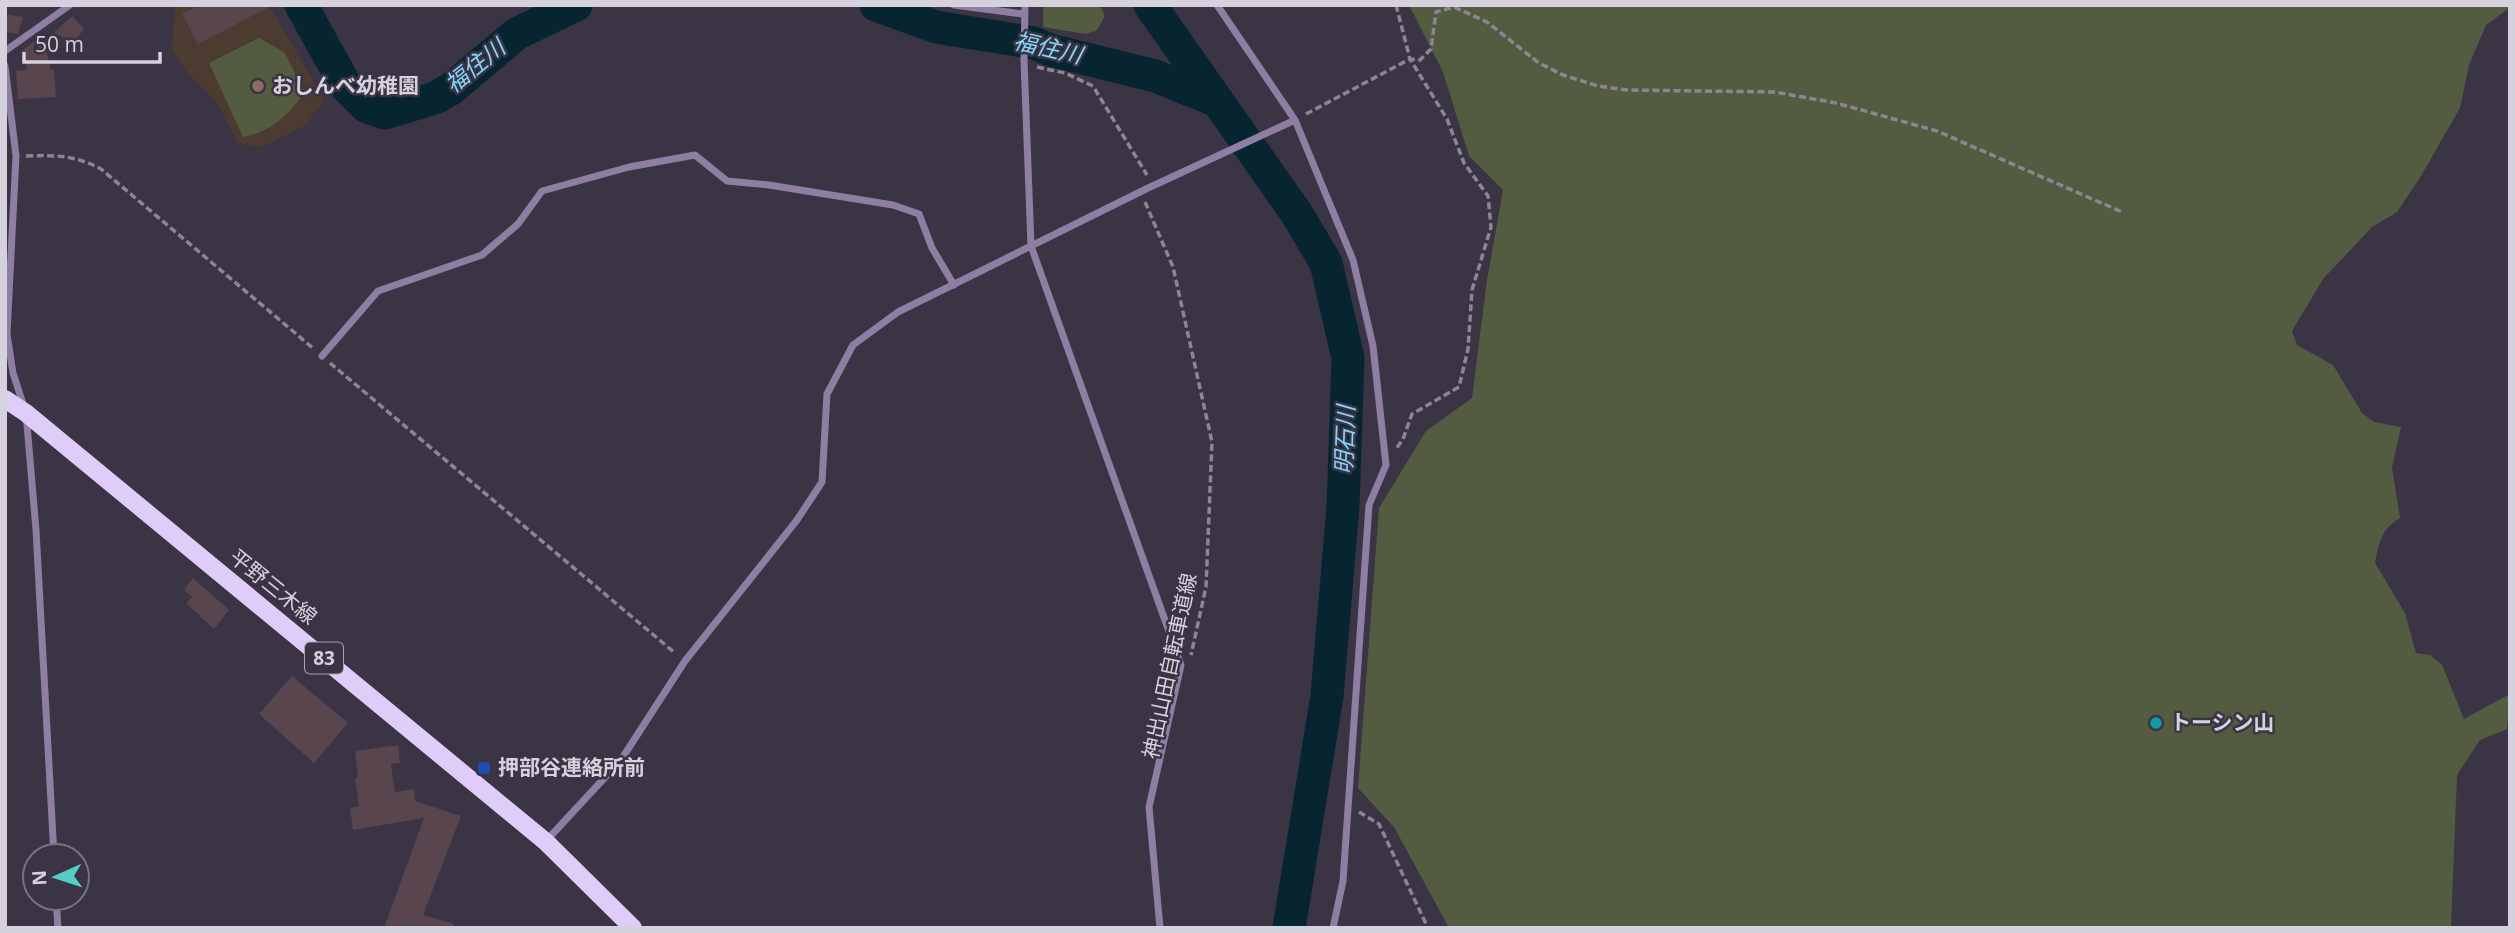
<svg xmlns="http://www.w3.org/2000/svg" width="2515" height="933" font-family="'Open Sans','Noto Sans JP',sans-serif">
<style>
.education{fill:#4c3b30}
.green{fill:#535c40}
.lines{fill:none;stroke-linecap:round;stroke-linejoin:round}
.river{stroke:#072531;stroke-width:33}
.building{fill:#59454d}
.path{stroke:#8b8693;stroke-width:3.5;stroke-dasharray:7 3.5;stroke-linecap:butt}
.street{stroke:#8f7ea3;stroke-width:7}
.primary{stroke:#e0ccf9;stroke-width:18}
.education-dot{fill:#8d6e63;stroke:#3a3444;stroke-width:2.5}
.culture-dot{fill:#0f9aa8;stroke:#3a3444;stroke-width:2.5}
.transit-dot{fill:#1a4fb4;stroke:#3a3444;stroke-width:2.5}
.labels{text-anchor:middle;stroke-width:5;stroke-linejoin:round;paint-order:stroke}
.shield{fill:#3a3444;stroke:#a7a3af;stroke-width:2}
.shield-label{font-size:19px;font-weight:bold;fill:#d6d2dd}
.poi-label{font-size:21px;font-weight:bold;fill:#d6d2dd;stroke:#3a3444;text-anchor:start}
.street-label{font-size:21px;fill:#d6d2dd;stroke:#3a3444}
.water-label{font-size:23px;font-style:italic;fill:#82d7fe;stroke:#3a3444}
</style>
<rect width="100%" height="100%" fill="#3a3444"/>
<path class="education" d="M175,5H269L324,99L305,126L259,148L237,142L218,103L188,74L172,50Z"/>
<path class="green" d="M1043,5H1100L1105,16L1097,30L1086,34L1043,27Z
M1409,5H2509L2508,9L2486,25L2469,65L2460,108L2421,176L2397,212L2372,227L2323,279L2292,331L2297,345L2333,365L2362,413L2374,422L2401,427L2392,468L2400,518C2381,529 2379,543 2375,563L2405,613L2416,653L2430,655L2442,665L2464,719L2510,694L2507,729L2480,740L2457,775L2451,928H1449L1394,827L1358,788L1379,508L1426,431L1472,398L1487,280L1503,190L1469,156L1443,72Z
M259,38L284,52L305,92C288,115 272,132 243,137L209,63Z"/>
<g class="lines">
<path class="river" d="M301,5L346,86L367,107L385,113L435,98L451,89L516,34L576,5
M876,5L936,27L1034,43L1050,50L1155,76L1217,101
M1150,5L1297,214L1326,263L1348,358L1343,507L1327,696L1289,928"/>
</g>
<path class="building" d="M200,5H273L198,44L182,14Z
M5,14L23,17L18,34L5,32Z
M72,16L84,29L74,42L54,33Z
M42,35L51,69H54L56,97L18,99L16,71L27,70L22,51Z
M193,578L229,610L214,629L186,603L192,597L184,590Z
M292,676L348,723L314,763L259,714Z
M398,745L400,763L391,764L395,792L414,789L415,801L461,816L423,915L454,924V928H384L424,818L353,830L350,808L359,806L355,778L358,777L355,751Z"/>
<g class="lines">
<path class="path" d="M1396,5L1410,59L1447,119L1464,163L1488,196L1491,227L1472,290L1468,349L1459,387L1412,414L1403,439L1396,449
M1037,67L1065,73L1093,86L1147,175
M1306,114L1410,59L1420,60L1431,49L1436,12L1454,7L1487,22L1539,63L1563,75L1598,86L1627,90L1775,92L1836,103L1937,131L2122,212
M26,156C55,155 75,155 101,169L314,349
M1145,202L1173,267L1212,442L1206,587L1191,655
M330,363L675,653
M1359,812L1379,824L1428,928"/>
<path class="street" d="M954,5L1023,14
M1025,5L1024,60L1031,246L1181,665L1149,807L1160,928
M1217,5L1295,120L1353,260L1373,346L1386,465L1369,505L1343,881L1333,928
M5,51L70,5
M5,66L16,156L7,334L13,373L26,413L36,530L54,856
M322,356L378,291L482,255L518,224L542,191L629,167L695,155L727,181L769,185L893,205L919,214L932,248L954,285
M546,841L621,760L685,661L797,520L822,482L827,394L853,345L898,312L1146,189L1295,120
M56,898L58,928"/>
<path class="primary" d="M5,399L26,413L546,842L633,928"/>
</g>
<circle class="education-dot" cx="258" cy="86" r="7"/>
<circle class="culture-dot" cx="2156" cy="723" r="7"/>
<rect class="transit-dot" x="477" y="761" width="14" height="14" rx="3.5"/>
<g class="labels">
<rect class="shield" x="305" y="642.5" width="38" height="31" rx="5"/>
<g class="shield-label">
<text x="324" y="665">83</text>
</g>
<g class="poi-label">
<text x="272" y="93">おしんべ幼稚園</text>
<text x="2170" y="730">トーシン山</text>
<text x="498" y="775">押部谷連絡所前</text>
</g>
<g class="street-label">
<text transform="translate(273 587) rotate(39)" y="7">平野三木線</text>
<text transform="translate(1170 666) rotate(-78)" y="7">神出山田自転車道線</text>
</g>
<g class="water-label">
<text transform="translate(1048 48) rotate(13)" y="8">福住川</text>
<text transform="translate(475 66) rotate(-39)" y="8">福住川</text>
<text transform="translate(1345 440) rotate(-88)" y="8">明石川</text>
</g>
</g>
<rect width="2515" height="933" fill="none" stroke="#d6d2dd" stroke-width="14"/>
<g transform="translate(56 877) rotate(267)"><circle r="33" fill="#3a3444" stroke="#787381" stroke-width="2"/>
<path d="M0-5L12 26L0 18L-12 26Z" fill="#55cec4"/>
<text y="-10" font-size="19" font-weight="bold" text-anchor="middle" fill="#d6d2dd">N</text>
</g>
<path d="M24 52v10h136v-10" fill="none" stroke="#d6d2dd" stroke-width="3.5"/>
<text x="35" y="52" font-size="21" fill="#d6d2dd" stroke="#3a3444" stroke-width="5" paint-order="stroke">50 m</text>
</svg>
